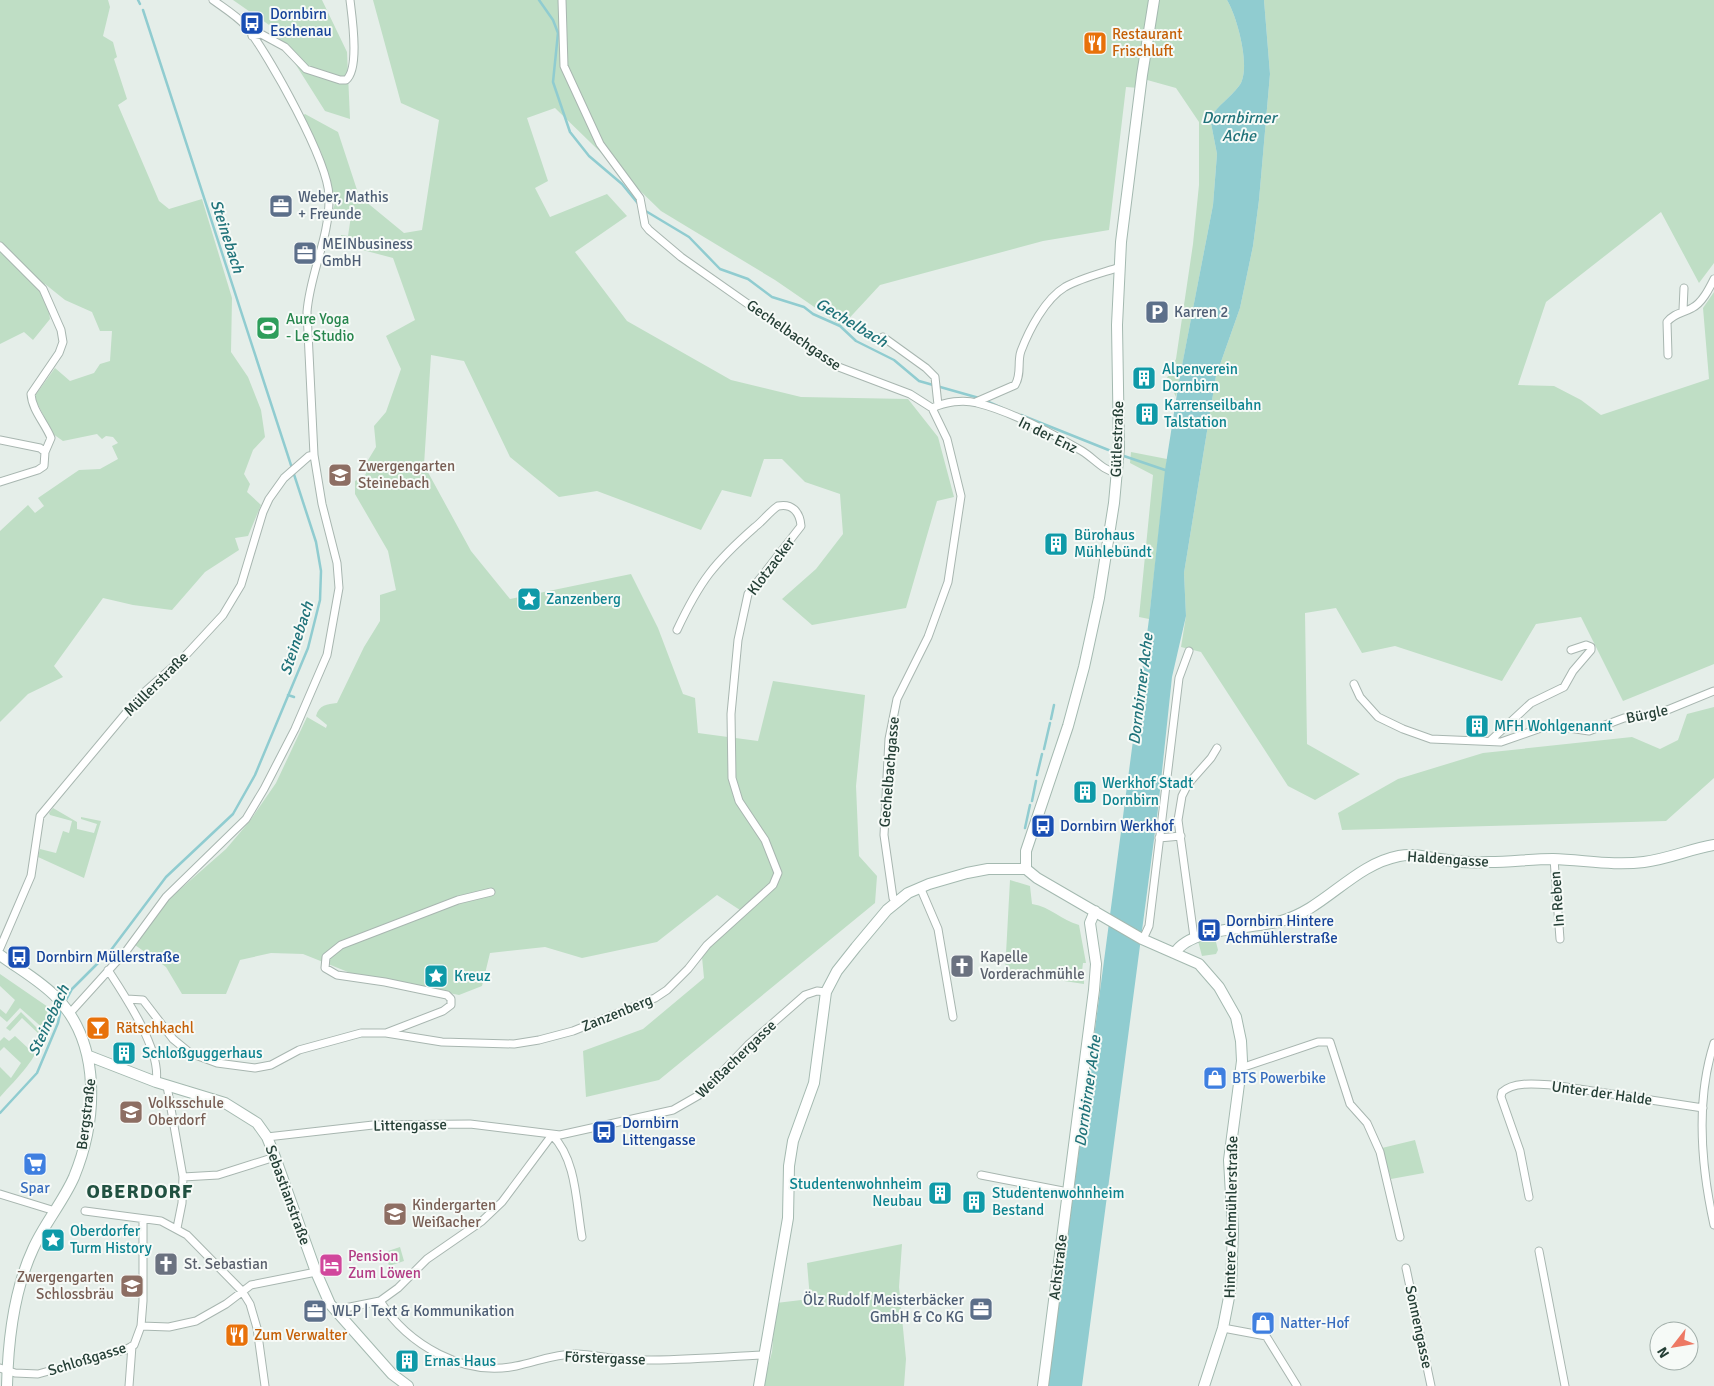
<svg xmlns="http://www.w3.org/2000/svg" width="1714" height="1386" font-family="Signika,sans-serif">
<style>
.green{fill:#bfdec5}
.water{fill:#90ccd0}
.lines{fill:none;stroke-linecap:round;stroke-linejoin:round}
.stream{stroke:#90ccd0;stroke-width:2.5}
.street-casing{stroke:#a8b6b0;stroke-width:9}
.secondary-casing{stroke:#a4b9b0;stroke-width:12}
.street{stroke:#fff;stroke-width:7}
.secondary{stroke:#fff;stroke-width:10}
.labels{text-anchor:middle;stroke-width:4;stroke-linejoin:round;paint-order:stroke}
.transit-label{font-size:15px;fill:#164399;stroke:#f6faf7;text-anchor:start}
.food-label{font-size:15px;fill:#c56008;stroke:#f6faf7;text-anchor:start}
.service-label{font-size:15px;fill:#4e5e75;stroke:#f6faf7;text-anchor:start}
.leisure-label{font-size:15px;fill:#27864d;stroke:#f6faf7;text-anchor:start}
.street-label{font-size:15px;fill:#253f36;stroke:#f6faf7}
.culture-label{font-size:15px;fill:#0d838f;stroke:#f6faf7;text-anchor:start}
.education-label{font-size:15px;fill:#785e54;stroke:#f6faf7;text-anchor:start}
.worship-label{font-size:15px;fill:#5b616d;stroke:#f6faf7;text-anchor:start}
.shop-label{font-size:15px;fill:#366cbe;stroke:#f6faf7;text-anchor:start}
.hotel-label{font-size:15px;fill:#b23c85;stroke:#f6faf7;text-anchor:start}
.water-label{font-size:16px;font-style:italic;fill:#20737a;stroke:#f6faf7}
.district-label{font-size:20px;font-weight:bold;letter-spacing:1px;fill:#215141;stroke:#f6faf7}
</style>
<rect width="100%" height="100%" fill="#e5eee9"/>
<path class="green" d="M0,0H108L110,7L103,36L113,42L117,57L114,59L127,99L118,105L159,201L169,209L202,199L232,298L231,352L248,377L261,410L265,437L253,450L244,474L250,484L247,492L261,505L248,536L235,538L239,550L205,572L172,610L133,605L103,598L54,666L63,677L28,694L0,722V531L28,505L35,513L44,506L38,498L79,470L100,469L118,459L112,446L118,443L113,437L106,436L102,439L97,434L63,441L53,434L34,397L55,368L70,381L94,373L100,364L110,361L112,331H100L92,312L65,300L45,284L50,319L33,340L24,332L0,344Z
M233,0H322L347,52L350,119L325,111L272,27Z
M373,0H1227C1237,16 1252,70 1239,86C1230,98 1218,105 1210,118L1217,154L1213,205L1176,397L1167,378L1176,359L1193,244L1199,185V122L1176,88L1140,78L1139,88L1126,87L1109,230L1043,241L880,285L842,326L775,280L661,211L555,108L527,118L548,181L535,188L550,217L607,194L627,216L575,252L627,321L731,380L801,397L908,399L938,437L954,497L937,501L906,608L812,625L782,599L816,569L843,534L840,494L805,482L782,459H764L751,497L722,490L701,530L597,491L559,497L510,457L464,361L431,355L424,465L471,551L510,599L631,574L658,628L683,694L695,698L698,733L758,741L773,681L865,695L856,786L859,856L877,876L875,903L659,1080L586,1097L583,1051L643,1029L704,978L702,957L740,910L717,895L657,942L582,958L545,947L490,953L482,986L459,995L353,974L303,954L271,953L240,960L226,994H182L166,967L135,945L169,899L226,849L249,822L276,783L307,717L326,728L327,725L316,716C319,705 327,704 337,703L364,647L380,621V595L396,590L388,551L355,494V481L366,474L365,465L376,447L374,426L386,412L401,369L386,336L415,320L393,258L340,244L341,235L348,236L351,216L332,212L335,204L321,152L302,116L305,114L338,132L359,196L404,233L422,230L439,120L401,103Z
M1264,0H1714V263L1699,283L1661,212L1546,302L1518,385L1554,386L1581,400L1601,415L1709,379L1703,308L1714,292V664L1623,701L1581,617L1536,624L1502,681L1395,646L1362,653L1336,608L1305,613L1307,744L1360,774L1315,800L1288,786L1201,652L1181,647L1186,616L1184,573L1216,376L1240,308L1253,246L1259,200L1270,74Z
M1131,452L1167,459L1149,619L1139,617L1153,475L1130,463Z
M1714,707V778L1666,821L1342,830L1338,813L1398,779L1483,753L1632,737L1660,749L1678,740L1687,714Z
M53,808L77,822V829L94,833L97,824L81,819V817L101,821L84,878L38,857L40,849L56,853L63,831L69,833L72,821L50,815L49,813Z
M1010,880L1030,886L1032,904C1051,907 1061,920 1079,925L1086,963H1083L1081,979L1084,980V984L1005,972Z
M1215,938L1218,950L1216,954L1202,956L1198,941Z
M0,974L48,1007L45,1030L20,1008L7,1022L0,1016V1009L6,1014L15,1000L0,986Z
M21,1012L43,1034C38,1059 17,1078 0,1097V1067L11,1078L21,1063L4,1047L0,1051V1041L4,1037L9,1041L15,1036L29,1049L39,1034L22,1018L10,1031L6,1028Z
M1415,1140L1424,1173L1391,1179L1382,1148Z
M902,1244L899,1287L906,1359L904,1386H763L772,1352L776,1303L810,1299L807,1263Z
M400,1247L404,1261L389,1266L385,1252Z"/>
<path class="water" d="M1227,0H1264L1270,74L1259,200L1253,246L1240,308L1216,376L1184,573L1186,616L1172,677L1158,809L1082,1386H1048L1149,619L1165,470L1179,381L1213,205L1217,154L1210,118C1218,105 1230,98 1239,86C1252,70 1237,16 1227,0Z"/>
<g class="lines">
<path class="stream" d="M138,0L140,4
M539,0L553,20L558,33L553,82L570,132L589,156L622,184L640,206
M644,210L689,237L720,269L748,279L772,297L804,307L813,314L840,326L856,341L894,360L919,381L979,398
M984,400L1002,408
M1021,415L1116,453
M1121,455L1168,471
M288,695L294,697
M1051,719L1054,705
M1044,749L1050,723
M1037,775L1042,754
M1032,801L1036,781
M1025,828L1030,805
M65,1002L72,989L111,950L166,877L233,814L255,775L308,648L320,600L321,571L316,542L143,10
M0,1113L37,1073L58,1023L61,1009"/>
<g class="street-casing">
<path id="street" d="M562,0L564,66L600,144L640,198L645,225L649,230L681,257L836,366L910,394L932,408L947,439L961,496L948,582L928,637L897,699L889,739L884,835L893,898L896,902
M252,36L261,34L285,47L306,69L340,80H346C360,69 352,17 350,0
M0,246L43,289L61,330L63,342L59,353L31,394C32,410 45,423 51,438L45,452L44,466L38,470L0,482
M1683,310L1684,288
M883,337L926,368L935,377L938,405
M1668,355L1667,322C1674,313 1683,313 1692,308C1702,303 1709,289 1714,279
M976,402L1015,385C1022,374 1017,362 1021,351C1029,330 1045,299 1065,287C1081,278 1102,273 1120,267
M932,408C945,402 963,399 977,403C1010,411 1053,434 1082,451C1095,459 1102,470 1117,473
M0,440L40,448L45,452
M1354,684L1360,697L1378,717L1403,729L1431,739L1501,742L1541,728L1562,727L1589,731L1624,718L1660,713L1714,691
M1491,740L1531,703L1564,687L1573,671L1591,650V647L1586,645L1571,650
M1159,838L1181,836
M1554,859L1560,939
M920,887L938,929L953,1017
M1194,937L1178,820L1182,796L1188,784L1211,758L1217,748
M1143,939L1149,926L1179,678L1189,651
M0,948L31,876L40,816L141,695L185,656L223,615L241,585L263,512L269,499L284,478L309,456L314,455
M108,970C125,996 162,1051 156,1082
M127,999L143,1000L173,1039L190,1053L217,1063L255,1068L271,1065L299,1050L361,1033H386L442,1042L514,1044L539,1040L573,1031L655,998L667,990L688,969L707,945L773,885L778,873L765,840L739,801L732,778L731,714L738,640L748,594L801,526C800,512 792,503 778,506C769,512 763,521 755,527C714,563 700,581 677,630
M70,1013L127,950L166,897L246,819L264,789L295,729L327,655L339,588L337,563L322,504L314,455L307,312C310,272 330,238 329,196C328,160 269,56 246,26C237,16 224,8 213,0
M386,1033L443,1011L451,1005V999L447,995L385,982L337,975L325,968L326,957L341,945L458,900L491,892
M1714,1043C1695,1102 1701,1166 1714,1225
M1241,1068L1318,1042H1330L1350,1104L1367,1123L1380,1152L1400,1237
M167,1086L183,1177L182,1203L177,1228
M552,1135C577,1160 576,1204 582,1237
M267,1137L373,1125L470,1124L560,1135L673,1110L701,1094L748,1045L805,995L817,991L826,992
M981,1175L1068,1192
M183,1177L218,1175L275,1157
M0,1194L55,1211
M1529,1197L1520,1151L1501,1097L1502,1092C1514,1081 1538,1084 1553,1085L1703,1108
M85,1211L161,1221L187,1235L242,1291L250,1304L257,1328L265,1386
M1539,1251L1565,1386
M1406,1268L1431,1386
M380,1301C408,1345 464,1377 516,1366C536,1362 554,1354 575,1354C594,1354 613,1360 632,1360C676,1361 720,1357 764,1355
M335,1310L380,1301L398,1288L427,1259L482,1221L502,1202L552,1135
M141,1326L143,1301V1219
M1223,1328L1266,1336L1297,1386
M0,1368L15,1373L38,1374L125,1350L134,1345L141,1326L169,1327L196,1321L226,1304L251,1285L316,1272
M129,1386L132,1346"/>
</g>
<g class="secondary-casing">
<path id="secondary" d="M1026,869V851L1068,726L1084,667L1099,598L1114,503L1119,448L1117,325L1121,242L1142,75L1154,0
M1026,869L1037,878L1142,939L1199,964L1219,987L1236,1017L1241,1041L1242,1061L1229,1160L1233,1230L1231,1287L1223,1328L1204,1386
M1175,953C1190,927 1253,929 1281,921C1325,909 1353,865 1399,856C1414,853 1426,857 1440,859C1456,862 1473,863 1489,862C1511,862 1532,859 1553,859C1584,860 1614,866 1644,862C1668,859 1690,849 1714,845
M0,955C19,969 41,981 57,998C102,1045 97,1121 74,1177C63,1202 44,1224 33,1249C14,1290 8,1341 7,1386
M89,1056L156,1082L225,1103L257,1123L267,1137L275,1157L316,1272L330,1304L392,1374L408,1386
M759,1386L788,1218L789,1166L793,1141L814,1083L826,992L837,971L856,947L887,910L908,893L929,884L967,873L988,869H1026
M1043,1386L1094,990L1096,964L1090,923L1095,911"/>
</g>
<use href="#street" class="street"/>
<use href="#secondary" class="secondary"/>
</g>
<defs>
<g id="bus-square" transform="scale(1.25)"><rect x="-9" y="-9" width="18" height="18" rx="4" fill="#1a4fb4" stroke="#f6faf7"/><path d="M-5-6H5V4H4V6H2V4H-2V6H-4V4H-5ZM-3.5-4V0h7V-4ZM-3.5 1.2v1.5H-2V1.2ZM2 1.2v1.5H3.5V1.2Z" fill="#fff"/></g>
<g id="restaurant-square" transform="scale(1.25)"><rect x="-9" y="-9" width="18" height="18" rx="4" fill="#e8710a" stroke="#f6faf7"/><path d="M-5-6h1v4h1v-4h1v4h1v-4h1v5L-1.5 .5V6h-2V.5L-5-1ZM5-6V6H3V1.5H1.5Q1.5-4 5-6Z" fill="#fff"/></g>
<g id="office-square" transform="scale(1.25)"><rect x="-9" y="-9" width="18" height="18" rx="4" fill="#5c6f8a" stroke="#f6faf7"/><path d="M-6-3h4V-5.5h4V-3h4V5H-6ZM-1-4.5V-3h2v-1.5ZM-6 0V1H6V0Z" fill="#fff"/></g>
<g id="parking-square" transform="scale(1.25)"><rect x="-9" y="-9" width="18" height="18" rx="4" fill="#5c6f8a" stroke="#f6faf7"/><path d="M-3.5-5.5H1a3.5 3.5 0 0 1 0 7H-1V5.5H-3.5ZM-1-3.4V-.6H.8a1.4 1.4 0 0 0 0-2.8Z" fill="#fff"/></g>
<g id="stadium-square" transform="scale(1.25)"><rect x="-9" y="-9" width="18" height="18" rx="4" fill="#2e9e5b" stroke="#f6faf7"/><path d="M0-5a6.5 5 0 1 0 0 10a6.5 5 0 1 0 0-10ZM-3.5-1.8h7v3.6h-7Z" fill="#fff"/></g>
<g id="building-square" transform="scale(1.25)"><rect x="-9" y="-9" width="18" height="18" rx="4" fill="#0f9aa8" stroke="#f6faf7"/><path d="M-4-6H4V6H1V3H-1V6H-4ZM-2.5-4.3h1.7v1.8h-1.7ZM.8-4.3h1.7v1.8H.8ZM-2.5-1h1.7V.8h-1.7ZM.8-1h1.7V.8H.8Z" fill="#fff"/></g>
<g id="school-square" transform="scale(1.25)"><rect x="-9" y="-9" width="18" height="18" rx="4" fill="#8d6e63" stroke="#f6faf7"/><path d="M0-5L7-2L0 1L-7-2ZM-4 1L0 2.5L4 1V4Q0 6-4 4Z" fill="#fff"/></g>
<g id="sight-square" transform="scale(1.25)"><rect x="-9" y="-9" width="18" height="18" rx="4" fill="#0f9aa8" stroke="#f6faf7"/><path d="M0-6L1.8-2.2L6-1.7L2.9 1.2L3.7 5.4L0 3.3L-3.7 5.4L-2.9 1.2L-6-1.7L-1.8-2.2Z" fill="#fff"/></g>
<g id="church-square" transform="scale(1.25)"><rect x="-9" y="-9" width="18" height="18" rx="4" fill="#6b7280" stroke="#f6faf7"/><path d="M-1.2-6h2.4v3.5h3.3v2.4h-3.3V6h-2.4V-.1h-3.3v-2.4h3.3Z" fill="#fff"/></g>
<g id="bar-square" transform="scale(1.25)"><rect x="-9" y="-9" width="18" height="18" rx="4" fill="#e8710a" stroke="#f6faf7"/><path d="M-6-5H6L.8 .8V4.5H3.5V6h-7V4.5H-.8V.8Z" fill="#fff"/></g>
<g id="shop-square" transform="scale(1.25)"><rect x="-9" y="-9" width="18" height="18" rx="4" fill="#3f7fe0" stroke="#f6faf7"/><path d="M-5-2.5h2.3a2.7 3.5 0 0 1 5.4 0H5L5.5 6h-11ZM-1.5-2.5h3a1.5 2.3 0 0 0-3 0Z" fill="#fff"/></g>
<g id="supermarket-square" transform="scale(1.25)"><rect x="-9" y="-9" width="18" height="18" rx="4" fill="#3f7fe0" stroke="#f6faf7"/><path d="M-6-5.5h2.5l.6 2H6L4.5 2H-2.5L-4.4-4H-6ZM-1.5 3.2a1.3 1.3 0 1 0 .1 0ZM3 3.2a1.3 1.3 0 1 0 .1 0Z" fill="#fff"/></g>
<g id="hotel-square" transform="scale(1.25)"><rect x="-9" y="-9" width="18" height="18" rx="4" fill="#d1479c" stroke="#f6faf7"/><path d="M-6-4.5h1.5V1H6V5H4.5V3h-9V5H-6ZM-4 0a1.8 1.8 0 1 1 3.6 0ZM.5 0V-2.5h3Q6-2.5 6 0Z" fill="#fff"/></g>
</defs>
<g fill-rule="evenodd">
<use href="#bus-square" x="252" y="23"/>
<use href="#restaurant-square" x="1095" y="43"/>
<use href="#office-square" x="281" y="206"/>
<use href="#office-square" x="305" y="253"/>
<use href="#parking-square" x="1157" y="312"/>
<use href="#stadium-square" x="268" y="328"/>
<use href="#building-square" x="1144" y="378"/>
<use href="#building-square" x="1147" y="414"/>
<use href="#school-square" x="340" y="475"/>
<use href="#building-square" x="1056" y="544"/>
<use href="#sight-square" x="529" y="599"/>
<use href="#building-square" x="1477" y="726"/>
<use href="#building-square" x="1085" y="792"/>
<use href="#bus-square" x="1043" y="826"/>
<use href="#bus-square" x="1209" y="930"/>
<use href="#bus-square" x="19" y="957"/>
<use href="#church-square" x="962" y="966"/>
<use href="#sight-square" x="436" y="976"/>
<use href="#bar-square" x="98" y="1028"/>
<use href="#building-square" x="124" y="1053"/>
<use href="#shop-square" x="1215" y="1078"/>
<use href="#school-square" x="131" y="1112"/>
<use href="#bus-square" x="604" y="1132"/>
<use href="#supermarket-square" x="35" y="1164"/>
<use href="#building-square" x="940" y="1193"/>
<use href="#building-square" x="974" y="1202"/>
<use href="#school-square" x="395" y="1214"/>
<use href="#sight-square" x="53" y="1240"/>
<use href="#church-square" x="166" y="1264"/>
<use href="#hotel-square" x="331" y="1265"/>
<use href="#school-square" x="132" y="1286"/>
<use href="#office-square" x="981" y="1309"/>
<use href="#office-square" x="315" y="1311"/>
<use href="#shop-square" x="1263" y="1323"/>
<use href="#restaurant-square" x="237" y="1335"/>
<use href="#building-square" x="407" y="1361"/>
</g>
<g class="labels">
<g class="transit-label">
<text x="270" y="19">Dornbirn<tspan x="270" dy="17">Eschenau</tspan></text>
<text x="1060" y="831">Dornbirn Werkhof</text>
<text x="1226" y="926">Dornbirn Hintere<tspan x="1226" dy="17">Achmühlerstraße</tspan></text>
<text x="36" y="962">Dornbirn Müllerstraße</text>
<text x="622" y="1128">Dornbirn<tspan x="622" dy="17">Littengasse</tspan></text>
</g>
<g class="food-label">
<text x="1112" y="39">Restaurant<tspan x="1112" dy="17">Frischluft</tspan></text>
<text x="116" y="1033">Rätschkachl</text>
<text x="254" y="1340">Zum Verwalter</text>
</g>
<g class="service-label">
<text x="298" y="202">Weber, Mathis<tspan x="298" dy="17">+ Freunde</tspan></text>
<text x="322" y="249">MEINbusiness<tspan x="322" dy="17">GmbH</tspan></text>
<text x="1174" y="317">Karren 2</text>
<text x="964" y="1305" text-anchor="end">Ölz Rudolf Meisterbäcker<tspan x="964" dy="17">GmbH &amp; Co KG</tspan></text>
<text x="332" y="1316">WLP | Text &amp; Kommunikation</text>
</g>
<g class="leisure-label">
<text x="286" y="324">Aure Yoga<tspan x="286" dy="17">- Le Studio</tspan></text>
</g>
<g class="street-label">
<text transform="translate(794 335) rotate(35)" y="5">Gechelbachgasse</text>
<text transform="translate(1048 435) rotate(26)" y="5">In der Enz</text>
<text transform="translate(1117 439) rotate(-88)" y="5">Gütlestraße</text>
<text transform="translate(771 566) rotate(-53)" y="5">Klotzacker</text>
<text transform="translate(156 684) rotate(-45)" y="5">Müllerstraße</text>
<text transform="translate(1647 714) rotate(-12)" y="5">Bürgle</text>
<text transform="translate(889 772) rotate(-85)" y="5">Gechelbachgasse</text>
<text transform="translate(1448 859) rotate(4)" y="5">Haldengasse</text>
<text transform="translate(1557 899) rotate(-94)" y="5">In Reben</text>
<text transform="translate(617 1013) rotate(-22)" y="5">Zanzenberg</text>
<text transform="translate(736 1059) rotate(-44)" y="5">Weißachergasse</text>
<text transform="translate(1602 1093) rotate(8)" y="5">Unter der Halde</text>
<text transform="translate(86 1114) rotate(-83)" y="5">Bergstraße</text>
<text transform="translate(410 1125) rotate(-1)" y="5">Littengasse</text>
<text transform="translate(288 1195) rotate(70)" y="5">Sebastianstraße</text>
<text transform="translate(1231 1217) rotate(-89)" y="5">Hintere Achmühlerstraße</text>
<text transform="translate(1058 1267) rotate(-83)" y="5">Achstraße</text>
<text transform="translate(1419 1327) rotate(78)" y="5">Sonnengasse</text>
<text transform="translate(605 1358) rotate(2)" y="5">Förstergasse</text>
<text transform="translate(87 1359) rotate(-17)" y="5">Schloßgasse</text>
</g>
<g class="culture-label">
<text x="1162" y="374">Alpenverein<tspan x="1162" dy="17">Dornbirn</tspan></text>
<text x="1164" y="410">Karrenseilbahn<tspan x="1164" dy="17">Talstation</tspan></text>
<text x="1074" y="540">Bürohaus<tspan x="1074" dy="17">Mühlebündt</tspan></text>
<text x="546" y="604">Zanzenberg</text>
<text x="1494" y="731">MFH Wohlgenannt</text>
<text x="1102" y="788">Werkhof Stadt<tspan x="1102" dy="17">Dornbirn</tspan></text>
<text x="454" y="981">Kreuz</text>
<text x="142" y="1058">Schloßguggerhaus</text>
<text x="922" y="1189" text-anchor="end">Studentenwohnheim<tspan x="922" dy="17">Neubau</tspan></text>
<text x="992" y="1198">Studentenwohnheim<tspan x="992" dy="17">Bestand</tspan></text>
<text x="70" y="1236">Oberdorfer<tspan x="70" dy="17">Turm History</tspan></text>
<text x="424" y="1366">Ernas Haus</text>
</g>
<g class="education-label">
<text x="358" y="471">Zwergengarten<tspan x="358" dy="17">Steinebach</tspan></text>
<text x="148" y="1108">Volksschule<tspan x="148" dy="17">Oberdorf</tspan></text>
<text x="412" y="1210">Kindergarten<tspan x="412" dy="17">Weißacher</tspan></text>
<text x="114" y="1282" text-anchor="end">Zwergengarten<tspan x="114" dy="17">Schlossbräu</tspan></text>
</g>
<g class="worship-label">
<text x="980" y="962">Kapelle<tspan x="980" dy="17">Vorderachmühle</tspan></text>
<text x="184" y="1269">St. Sebastian</text>
</g>
<g class="shop-label">
<text x="1232" y="1083">BTS Powerbike</text>
<text x="35" y="1193" text-anchor="middle">Spar</text>
<text x="1280" y="1328">Natter-Hof</text>
</g>
<g class="hotel-label">
<text x="348" y="1261">Pension<tspan x="348" dy="17">Zum Löwen</tspan></text>
</g>
<g class="water-label">
<text x="1239" y="123">Dornbirner<tspan x="1239" dy="18">Ache</tspan></text>
<text transform="translate(228 236) rotate(72)" y="6">Steinebach</text>
<text transform="translate(852 322) rotate(31)" y="6">Gechelbach</text>
<text transform="translate(296 638) rotate(-72)" y="6">Steinebach</text>
<text transform="translate(1140 689) rotate(-83)" y="6">Dornbirner Ache</text>
<text transform="translate(48 1020) rotate(-65)" y="6">Steinebach</text>
<text transform="translate(1087 1091) rotate(-82)" y="6">Dornbirner Ache</text>
</g>
<g class="district-label">
<text x="140" y="1198">OBERDORF</text>
</g>
</g>
<g transform="translate(1674 1346) rotate(239)"><circle r="24" fill="#f6faf7" stroke="#a2afaa"/>
<path d="M0-4L9 19L0 12L-9 19Z" fill="#ed7964"/>
<text y="-8" font-size="14" font-weight="bold" text-anchor="middle" fill="#253f36">N</text>
</g>
</svg>
